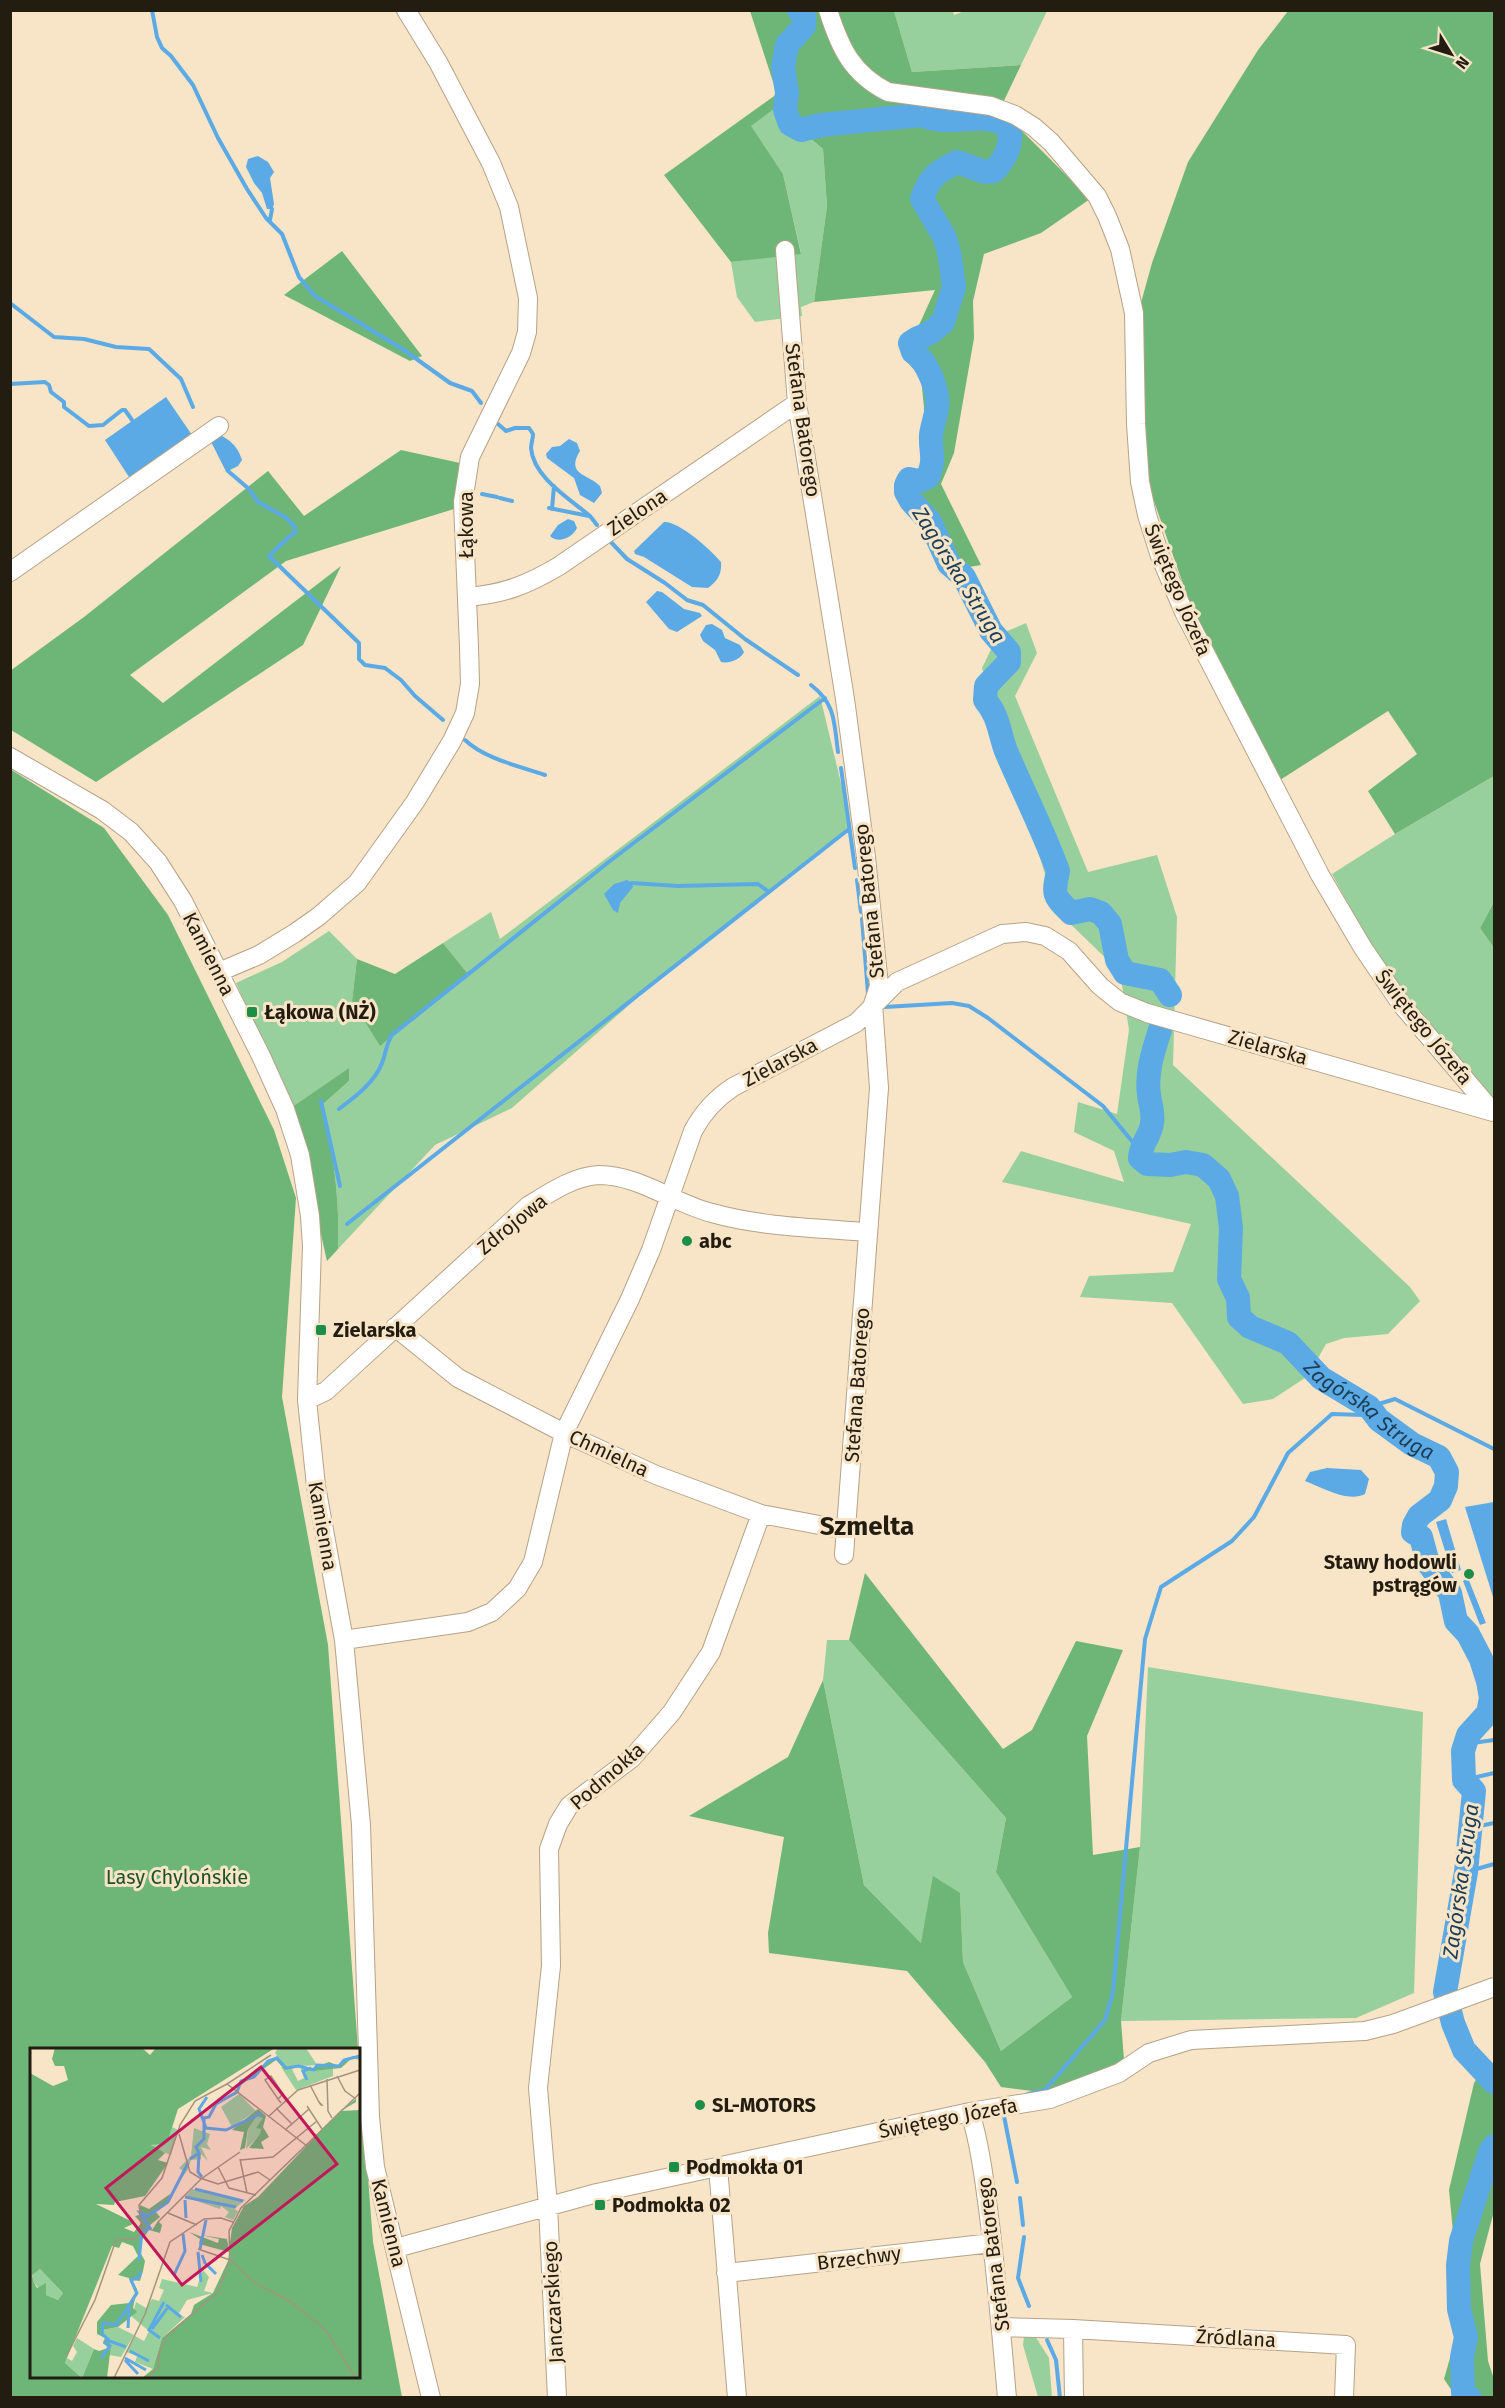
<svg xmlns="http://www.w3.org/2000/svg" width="1505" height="2408" font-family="'Fira Sans',sans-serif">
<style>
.green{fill:#97d09d}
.forest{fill:#6eb677}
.water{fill:#5baae5}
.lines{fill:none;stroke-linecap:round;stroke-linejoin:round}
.stream{stroke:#5baae5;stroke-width:4}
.river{stroke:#5baae5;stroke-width:24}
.minor-casing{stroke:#b5a387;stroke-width:20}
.minor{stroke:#fff;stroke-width:18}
.poi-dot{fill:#1d8e48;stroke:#f8e4c7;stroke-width:2}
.labels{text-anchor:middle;stroke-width:6;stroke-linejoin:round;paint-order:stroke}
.street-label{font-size:20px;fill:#231c11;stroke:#f8e4c7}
.poi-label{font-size:20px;font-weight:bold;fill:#231c11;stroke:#f8e4c7;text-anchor:start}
.park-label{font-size:20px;fill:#1e5127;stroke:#f8e4c7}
.water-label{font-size:21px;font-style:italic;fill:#1c3e57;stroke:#f8e4c7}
.district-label{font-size:26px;font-weight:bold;fill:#231c11;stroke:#f8e4c7}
.inset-river{fill:none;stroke:#5baae5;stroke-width:3}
.inset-road{fill:none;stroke:#a3947e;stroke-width:1.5}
.view{fill:#c2185b;fill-opacity:0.15;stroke:#c2185b;stroke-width:3}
.inset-edge{fill:none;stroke:#231c11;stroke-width:3}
</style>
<rect width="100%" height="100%" fill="#f8e4c7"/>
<path class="green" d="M967,10L1047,11L1021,65L912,72L894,11H953L954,15Z
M774,108L785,117L798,135L810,138L823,149L827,206L814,302L801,307L802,316L755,322L737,297L731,262L801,253L783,174L750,126Z
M1026,623L1037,653L1015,696L1088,872L1157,855L1177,917L1173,1065L1410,1287L1420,1301L1388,1334L1344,1338L1326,1344L1308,1376L1273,1399L1243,1404L1172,1303L1080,1297L1089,1276L1173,1272L1191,1224L1002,1182L1021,1151L1124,1182L1114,1151L1074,1132L1078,1102L1117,1114L1129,1030L1120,972L1056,910L982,668L998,635Z
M820,696L851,825L770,892L686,955L512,1108L435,1145L338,1249C340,1199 333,1153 323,1104L349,1081L348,1069L292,1107L236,983L282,962L329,931L357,959L352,1001L380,1045L468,974L443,943L491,912L500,939Z
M1494,776V902L1480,928L1494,948V1101L1409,1003L1367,939L1332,874L1395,834Z
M827,1640H849L1006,1818L996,1872L1072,1997L1001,2051L963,1962L960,1893L921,1943L864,1885L823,1680Z
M1148,1667L1423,1712L1414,1993L1356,2018L1121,2021L1140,1847Z
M1024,2336H1035L1049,2358L1052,2397H1038L1023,2345Z"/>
<path class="forest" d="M750,11H894L912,72L1021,65L1000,109L1090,199L1041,233L984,254L973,301L974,338L954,453L941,484L981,565L969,567L934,542L912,490L926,459L924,408L921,377L908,363L903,339L919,325L935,290L814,302L827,206L823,149L810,138L798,135L786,125L785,117L775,108L751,126L783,174L801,254L731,262L664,175L777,94Z
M1288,11H1494V776L1395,834L1368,791L1417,754L1388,711L1280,780L1189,601L1148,484L1139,310L1152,263L1188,162L1258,50Z
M342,251L422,356L410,361L284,295Z
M401,450L460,463L454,509L286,561L130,675L163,703L341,566L303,645L96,782L11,730L10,671L84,617L268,471L304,516Z
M10,769L104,828L168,915L274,1130L296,1198L282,1397L328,1645L358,2049L32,2050V2376H358L359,2061L373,2242L402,2397H11Z
M1494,902V948L1480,928Z
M443,943L468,974L380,1046L352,1001L357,959L395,974Z
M349,1068V1081L323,1104C333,1153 340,1199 338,1249L327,1261L292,1107Z
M865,1573L1003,1749L1032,1730L1076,1641L1123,1650L1087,1736L1093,1855L1140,1847L1121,2021L1124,2060L1049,2093L1001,2087L985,2062L907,1971L769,1953L768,1933L784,1837L689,1816L788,1757L823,1680L864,1885L921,1943L933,1876L960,1893L963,1962L1001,2051L1072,1997L996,1872L1006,1818L849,1640Z
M1479,2075L1494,2087V2211L1480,2264L1488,2361L1494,2379V2397H1456L1444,2379L1456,2337L1450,2287L1457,2274L1449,2190L1474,2083Z"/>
<path class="water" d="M258,156L268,162L274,172L270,178L274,204L272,209H267L262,193L254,183L246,167L248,159Z
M166,397L192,435L129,477L105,440Z
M217,433C231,441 237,445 242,460L238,466L228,471L211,438Z
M569,439L577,443L580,451C565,475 589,474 600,486L602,493L594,503L580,495L574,478L547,458L546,454L552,447L560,446Z
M568,519L574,521L577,528C572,538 558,544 550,536L558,525Z
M664,522C679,521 711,550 721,562C722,575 717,581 708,588L692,587L644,557L635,554L634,551Z
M657,591L662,592L684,609L700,613L702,616L677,632L669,629L646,602Z
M712,624L722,630L725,638L740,645L744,652C741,659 729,664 721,662L715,650L703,641L700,635L706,625Z
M627,880L632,883L633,887L620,903L618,913L613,910L604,894L614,884Z
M1327,1468L1361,1470L1369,1479L1365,1494C1348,1503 1321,1487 1305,1481L1310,1472Z
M1494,1502V1600L1465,1507Z
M1446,1519L1461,1570L1452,1573L1436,1522Z
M1468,1578L1486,1623L1480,1625L1463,1581Z"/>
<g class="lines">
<path class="stream" d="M152,10L157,37L162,48L171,56L193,85L218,138L247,189L266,218L282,234L299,277L315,296L404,350L450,383L472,391L481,403
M804,16L807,10
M270,220L272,209
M10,303L54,337L84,339L116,347L149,349L181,379L193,407
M10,384L45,382L49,385L51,392L64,402V407L89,426L103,425L122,410H125L132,420
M498,424L506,431L515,428H529L533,434C533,439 531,444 531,448C533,477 570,499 590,516L597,525
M212,439L228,471L249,489L258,502L285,517L295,527V533L291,535L269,556L359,643V659L365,665L385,668L401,680L415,696L443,720
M482,494L497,497
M500,498L512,501
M549,508L589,516
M552,509L554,486
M609,540L627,559L665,583L687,600L703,605L745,639L798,675
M811,685C836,704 834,723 838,752
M465,740C485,759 519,766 545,775
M841,768L855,868
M857,880L861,912
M632,883L678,886L758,884L769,892
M862,919L868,993
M885,1007L952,1003L969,1006L988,1018L1103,1106L1140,1151
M321,1101L340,1186
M339,1109C355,1097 375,1082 382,1063C386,1053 386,1044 392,1035L610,861L825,698
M347,1224L849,829
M1483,1664L1494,1659
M1490,1692L1494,1691
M1465,1744L1494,1740
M1464,1780L1494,1773
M1470,1828L1494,1823
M1466,1872L1494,1864
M1028,2094L1045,2090L1105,2020L1113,1992L1145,1639L1161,1587L1232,1541L1254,1517L1288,1453L1332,1414L1363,1415L1369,1407L1395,1399L1494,1449
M1004,2116L1017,2182
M1020,2198L1023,2225
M1024,2237L1018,2278L1029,2306
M1047,2340L1056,2360L1060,2398"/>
<g class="river">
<path d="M799,10L804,16V26L787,45L783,67L787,93L785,110L790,124L801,130L821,125L921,115C948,127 976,113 1000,122C1004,124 1007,129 1010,132C1011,149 1005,158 994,171L985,172L957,162C937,172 929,177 922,199L945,238L950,257L954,287L943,322L930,333L918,338L910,343L913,352C927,360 939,391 937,407C936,416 932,426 931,435C930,454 936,456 928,477L919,481L909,479L906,485V492L911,501L930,522L949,564L964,577L991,631L1009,652V662L986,686L985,700C999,716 999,732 1006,751C1023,791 1043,830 1058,871C1053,896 1053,895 1071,913L1090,909L1101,913L1110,924L1117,960L1125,973L1160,980L1170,995"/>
<path id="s1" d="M1160,1030C1153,1052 1146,1072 1149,1095C1150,1104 1154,1113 1152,1123C1151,1135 1140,1145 1140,1158L1147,1164L1170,1165L1186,1162L1203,1165L1219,1179L1227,1196L1231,1228L1229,1279L1238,1298L1239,1317L1250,1327L1288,1343L1321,1378L1369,1407L1379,1420L1412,1444L1439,1457L1447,1472L1446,1486L1440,1500L1419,1516L1414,1525L1413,1532L1421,1537L1428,1563L1450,1593L1456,1621L1468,1634L1481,1659L1488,1681L1491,1698L1488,1713L1468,1735L1463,1751L1464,1780L1474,1791L1466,1872L1445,1992L1453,2023L1464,2050L1494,2082"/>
<path d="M1470,2398L1463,2393L1462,2357L1466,2337L1459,2309L1458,2265L1461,2241L1490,2152L1494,2146"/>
</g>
<g class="minor-casing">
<path id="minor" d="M828,10C840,48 852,74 888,92L991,106L1015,115L1034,127L1051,142L1097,196L1107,216L1120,249L1134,313L1136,424L1140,482L1147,515L1160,556L1184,612L1320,875L1363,948L1401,1004L1493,1112
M785,250L797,403L845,699L866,857L879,986L873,1004L879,1088L844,1555
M10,572L219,426
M467,597C504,594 527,585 559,566L797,403
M10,757L102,810L131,832L158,862L183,901L261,1056L285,1109L300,1155L310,1216L312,1246L307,1400L316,1486L344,1640L361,1825L370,2117L375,2167L431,2398
M219,972L259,955L295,933L319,916L357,883L415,802L452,741L465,713L470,684L469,647L463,502L470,457L521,353L527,332L528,298L509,207L491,163L438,62L406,10
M395,1327L458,1378L564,1433L656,1475L761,1514L846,1530
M307,1400L326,1391L528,1206C549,1193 574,1176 599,1175C639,1175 675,1204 712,1213C762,1227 816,1228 867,1232
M344,1640L468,1622L492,1612L517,1589L533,1562L564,1433L630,1299L651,1250L693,1131C703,1112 715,1099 733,1087L856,1023L897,982L1002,934L1026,932L1045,936L1069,951L1100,986L1120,1002L1147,1013L1493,1112
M970,2112C981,2148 985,2186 990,2224C997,2282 1002,2340 1007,2398
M718,2167L737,2398
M396,2248L597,2193L970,2112L1050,2099L1119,2073L1149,2053L1191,2040L1365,2031L1393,2024L1494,1987
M726,2273L992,2243
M1002,2327L1073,2329L1346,2345L1344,2398
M1073,2329L1074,2398
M557,2398L548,2206L538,2088L551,1966L549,1849L558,1824L569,1806L632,1758L672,1712L711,1652L761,1514"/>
</g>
<use href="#minor" class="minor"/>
</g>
<g class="poi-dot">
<rect x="246" y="1006" width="12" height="12" rx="3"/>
<circle cx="687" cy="1241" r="6"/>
<rect x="315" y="1324" width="12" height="12" rx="3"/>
<circle cx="1469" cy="1574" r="6"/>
<circle cx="700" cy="2105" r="6"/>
<rect x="668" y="2161" width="12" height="12" rx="3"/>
<rect x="594" y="2199" width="12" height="12" rx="3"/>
</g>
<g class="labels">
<g class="street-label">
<text transform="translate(803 420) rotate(82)" y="7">Stefana Batorego</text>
<text transform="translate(637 512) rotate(-34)" y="7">Zielona</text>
<text transform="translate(466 525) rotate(-90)" y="7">Łąkowa</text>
<text transform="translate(1178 590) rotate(67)" y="7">Świętego Józefa</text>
<text transform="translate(869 901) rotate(-96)" y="7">Stefana Batorego</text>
<text transform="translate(209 954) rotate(63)" y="7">Kamienna</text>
<text transform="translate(1424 1027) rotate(51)" y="7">Świętego Józefa</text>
<text transform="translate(1268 1047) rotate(16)" y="7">Zielarska</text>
<text transform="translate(780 1062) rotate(-28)" y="7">Zielarska</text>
<text transform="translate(512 1224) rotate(-39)" y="7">Zdrojowa</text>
<text transform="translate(857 1385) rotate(-86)" y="7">Stefana Batorego</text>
<text transform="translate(609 1453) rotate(25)" y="7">Chmielna</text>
<text transform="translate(323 1526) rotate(80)" y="7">Kamienna</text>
<text transform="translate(607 1776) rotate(-41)" y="7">Podmokła</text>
<text transform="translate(948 2118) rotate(-11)" y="7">Świętego Józefa</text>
<text transform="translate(389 2223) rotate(76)" y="7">Kamienna</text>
<text transform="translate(993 2254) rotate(-97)" y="7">Stefana Batorego</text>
<text transform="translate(859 2258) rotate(-7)" y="7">Brzechwy</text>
<text transform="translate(553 2302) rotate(-93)" y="7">Janczarskiego</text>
<text transform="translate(1236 2338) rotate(3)" y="7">Źródlana</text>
</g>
<g class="poi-label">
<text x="264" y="1019">Łąkowa (NŻ)</text>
<text x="699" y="1248">abc</text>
<text x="333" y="1337">Zielarska</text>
<text x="1457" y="1569" text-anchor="end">Stawy hodowli<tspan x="1457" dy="23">pstrągów</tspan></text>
<text x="712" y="2112">SL-MOTORS</text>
<text x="686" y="2174">Podmokła 01</text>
<text x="612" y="2212">Podmokła 02</text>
</g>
<g class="park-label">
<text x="177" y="1884">Lasy Chylońskie</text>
</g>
<g class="water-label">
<text transform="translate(959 575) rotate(58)" y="7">Zagórska Struga</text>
<text dy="7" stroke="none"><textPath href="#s1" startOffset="524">Zagórska Struga</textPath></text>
<text transform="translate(1461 1881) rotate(-82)" y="7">Zagórska Struga</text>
</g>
<g class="district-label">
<text x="867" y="1535">Szmelta</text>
</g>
</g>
<g transform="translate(30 2048)">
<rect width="330" height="330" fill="#f8e4c7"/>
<path d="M248,0H276L287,17L256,19L245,5ZM251,19L262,21L268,33L274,30L270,19L303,21V28L266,42ZM209,46L226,63L202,79L191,59ZM227,68L234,69L230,87L216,101L218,81ZM142,79L148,82L141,107L122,100L123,94L137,95ZM164,80L180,86L177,96L181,102L171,99L178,113L171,106V111L161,112L157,123L143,141L153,123L149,120L161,108ZM162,141L204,151L215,152L204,161L208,163L203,172L195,169L199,164L191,158L190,161L155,149ZM10,221L33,245L28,252L16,247L4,235L2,226ZM173,222L179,229L174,243L183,245L157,252L148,267L155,269L132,290L123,321L105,314L107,308L96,304L105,288L114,293L119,283L102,269L106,254L116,260L122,251L129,253L134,242L129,240L132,231L167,239ZM88,279L104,287L91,309L79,307V294L72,282ZM47,290L64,301L52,330L35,315L37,310L42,313L47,304L43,298Z" fill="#97d09d"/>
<path d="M25,0H112L120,7L126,0H245L148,61L137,95L121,97L135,105L128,112L138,115L115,148L85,154L84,157L66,156L105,175L94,180L104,184L111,175L105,168L109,167L110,157L119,161L140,146L138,154L124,162L130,169L120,177L122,182L128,173L132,177L130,185L119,182L112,192L110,204L115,213L113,223L110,233L101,232L107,241L103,260L107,264L88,279L72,282L81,297L77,330H0V25L23,38L38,32L34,18H25L22,11ZM92,194L103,198L108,208L88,227L99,230L105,245L99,255L81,257L67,274V286L75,290L73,294L78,300L69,303L64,301L52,330L35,315L82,198L89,200ZM10,221L33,245L28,252L16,247V235L7,240L4,235L2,227ZM247,8L256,19L283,20L299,14L309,18L314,11L324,8L330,12L322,10L311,20L282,23L270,19L255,22L246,12L211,37V33ZM326,51V54L311,63L330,62V330H112L123,321L132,290L161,266L164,257L183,245L198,213L199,204L169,196L170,191L159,184L188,195L189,191L171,187L197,191L199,202L202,180L214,158L228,149L302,71L311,62ZM228,61L236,68L233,79L239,89L231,94L234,101L219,100L230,86L231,81L226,80L233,70L227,68L218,81L215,100L210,102L214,84L202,82Z" fill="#6eb677" fill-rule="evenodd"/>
<path class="inset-river" d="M277,32L273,23L281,20M177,49L169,61L176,80L196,82L232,65M169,106L168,124L172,129M160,111L169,105L166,99L174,91V70L179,69L186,56L207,44L211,33L224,29L238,13L247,10L256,20L269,18L284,22L287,17L309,18L314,12L330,8M165,141L213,153M155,149L206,159M155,152L156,170M170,201L176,172M168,204L171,234M172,207L175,215L186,226M109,213L112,184L120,180L110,165L118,168L138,154L158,115M144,227L155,203L153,186M136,257L151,269M98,280L99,258M122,281L138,259M130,290L119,282L134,254M77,292L96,299M100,303L119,313M71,310L80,298L75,295L78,291L72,286L73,275L86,277L107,245L101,232L109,229L111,223M95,310L116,322M95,312L108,326"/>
<path class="inset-road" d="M307,28L315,43L326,51M297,31L298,63L302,70M197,36L241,7M280,37L289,54L291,57H292L289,54M248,51L253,46L241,28L235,32L248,51L251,55M277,58L292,81M246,60L262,76M239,68L268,42L330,22M255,82L279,61M149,86L160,124L170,130L188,136L228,124L240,132M210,111L217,145M211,112L243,109L287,73M188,119L199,140L226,147M138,165L167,177M128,174L171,131L210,104M168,201L200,212M200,211L222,233L261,254L295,281L326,330M37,307L65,252L86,192L105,191L112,182L109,157L132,130L150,77L165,53L197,36L277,98M84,330L115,266L140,194L174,171L191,170L203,174M117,330L128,320L129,305L138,287L188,244L200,211L199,183L211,160L330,45"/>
<path class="view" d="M231,19L307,116L152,237L76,140Z"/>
<rect width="330" height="330" class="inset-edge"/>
</g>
<rect width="1505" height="2408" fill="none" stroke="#231c11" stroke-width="24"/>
<g transform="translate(1451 54) rotate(128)" stroke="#f8e4c7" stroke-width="4.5" paint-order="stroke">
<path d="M0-4.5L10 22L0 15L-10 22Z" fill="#231c11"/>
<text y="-9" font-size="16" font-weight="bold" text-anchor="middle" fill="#231c11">N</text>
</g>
</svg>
